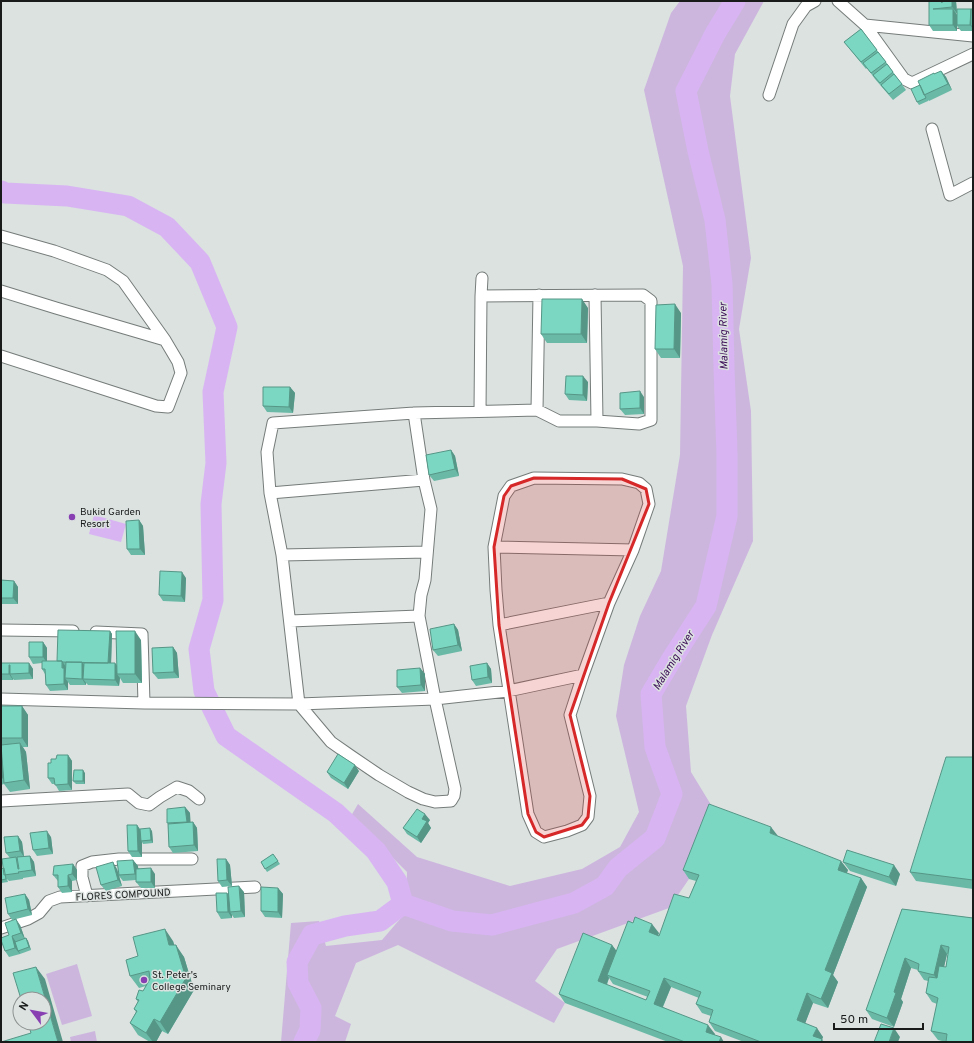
<svg xmlns="http://www.w3.org/2000/svg" width="974" height="1043" font-family="Overpass,sans-serif">
<style>
.green{fill:#cdb6de}
.water{fill:#d8b4f3}
.lines{fill:none;stroke-linecap:round;stroke-linejoin:round}
.river{stroke:#d8b4f3;stroke-width:21}
.street-casing{stroke:#757c7a;stroke-width:13}
.street{stroke:#fff;stroke-width:11}
.wall{fill:#6ab9a6;fill-rule:evenodd}
.shaded-wall{fill:#569687}
.building{fill:#7bd7c1;stroke:#569687}
.marked{fill:#d62828;fill-opacity:0.2;stroke:#d62828;stroke-width:3;stroke-linejoin:round}
.poi-dot{fill:#873fb2;stroke:#dbe2e0;stroke-width:1.5}
.labels{text-anchor:middle;stroke-width:3;stroke-linejoin:round;paint-order:stroke}
.poi-label{font-size:10px;fill:#191b1b;stroke:#dbe2e0;text-anchor:start}
.street-label{font-size:10px;fill:#191b1b;stroke:#dbe2e0}
.water-label{font-size:11px;font-style:italic;fill:#3d0e57;stroke:#dbe2e0}
</style>
<rect width="100%" height="100%" fill="#dbe2e0"/>
<path class="green" d="M680,1H764L735,54L730,96L751,258L739,329L751,411L753,541L712,635L686,706L691,772L716,813L689,879L669,908L557,949L535,981L565,1003L554,1023L398,945L356,963L335,1016L351,1024L345,1042H281L291,923L319,921L326,946L382,940L406,912L407,872L351,816L358,804L417,857L510,886L582,869L620,847L639,812L616,716L624,665L640,616L661,571L680,455L683,266L644,90L671,13Z
M77,964L92,1016L62,1025L46,974Z
M95,1031L97,1042H71L70,1037Z"/>
<path class="water" d="M94,515L126,524L121,542L89,534Z"/>
<g class="lines">
<path class="river" d="M1,191L5,193L67,196L128,206L167,227L200,262L227,327L213,392L216,463L211,504L213,600L199,649L204,691L226,736L336,813L376,851L397,882L403,904
M403,904L452,921L492,925L574,903L605,886L618,868L655,838L672,794L655,747L651,694L670,662L706,606L727,516V454L724,367L722,284L715,220L698,151L686,91L715,34L735,1
M304,1042L310,1030L311,1008L298,983L297,962L312,935L345,926L380,921L403,904"/>
<g class="street-casing">
<path id="street" d="M838,1L865,25L904,79L912,83L973,54
M865,25L973,36
M769,95L793,24L806,6L815,1
M932,129L950,195L973,183
M1,236L54,251L107,270L123,281L165,340L178,362L181,373L168,407L156,406L1,356
M1,291L56,308L165,340
M595,295L597,421
M537,410L539,295
M480,411L481,296L482,278
M414,413L424,480L431,509L425,580L421,595L419,616L435,699L455,789L454,796L451,801L435,802L423,799L408,792L379,775L351,756L331,742L299,704L282,555L270,493L267,452L273,423L414,413L537,410L559,421H597L639,424L651,420V301L643,295L481,296
M534,478L622,479L639,483L646,489L649,504L633,550L609,603L583,675L570,715L590,796L588,817L582,825L567,831L544,837L536,832L528,814L499,625L496,590L494,547L504,496L511,486Z
M270,493L424,480
M494,547L633,550
M282,555L427,552
M290,621L419,616
M499,625L609,603
M1,630L73,631
M96,632L142,634L144,703
M1,699L144,703L299,704L435,699L508,691L583,675
M1,801L128,794L139,803L149,805L160,797L177,787L189,791L199,799
M87,896L82,877V866L92,862L119,859H192
M1,928L28,919L39,913L49,901L60,897L255,887"/>
</g>
<use href="#street" class="street"/>
</g>
<path class="wall" d="M929,1H956L957,13H956L957,15L971,9V10L973,9V31H961L957,26V31H933L929,25Z
M861,29L886,62L906,90L893,100L875,79L867,68L866,69L844,42Z
M941,71L946,77L952,90L929,101L928,100V101L919,105L917,102L920,85L935,74Z
M588,308L587,343H547L541,334Z
M681,313L680,358H661L655,349Z
M588,382L587,401L569,400L565,394Z
M290,387L295,393L293,413L267,412L263,406Z
M644,397V414L625,415L620,409Z
M451,450L455,456L459,476L434,481L429,475Z
M139,520L143,526L145,555H131L127,549Z
M186,578L185,602L163,601L159,595Z
M1,580L14,581L18,587V604H1Z
M454,624L458,630L462,651L438,656L433,650Z
M110,631L112,634L111,663L116,665L141,640L142,683H123L120,678L119,686L88,685L86,683V685H70L68,682V690L50,691L46,685L45,674L42,669V663L33,664L29,657L43,642L47,648V661H57Z
M173,647L177,653L179,678L158,679L153,673Z
M1,663H29L33,669V679L14,680L13,679V680H1Z
M487,663L491,669L492,683L476,686L472,680Z
M420,668L425,674V691L402,693L397,687Z
M1,706H22L28,715V747H23L26,752L30,789L10,792L4,784L1,785V754L2,755L1,744Z
M68,755L72,761V790L59,791L55,784H52L48,778L51,763L56,759Z
M973,757V889L916,881L910,872Z
M359,771L348,789L331,778L327,772Z
M85,773V784H76L73,781Z
M185,807L190,813V822H193L197,828L198,851L173,853L169,847L168,824L167,823Z
M430,820L428,823L431,828L421,843L407,834L403,828Z
M137,825L140,829L152,831L153,843L143,844L142,842V857H132L128,851Z
M18,836L22,842L24,856H30L34,862L36,876L23,878V879L9,881L7,879L8,882L1,883V869L4,868L10,858L6,853Z
M778,836L848,870L847,873L861,878L867,887L833,975L838,982L828,1008L813,1003L805,1023L823,1037L822,1039L824,1042H744L715,1031L709,1022L711,1016L702,1013L696,1004L699,998L671,987L663,1007L715,1034L714,1035L724,1042H668L565,1003L559,994L612,945L616,951L659,933L658,935L659,936L689,898L696,881L689,879L683,870ZM609,978L613,984L648,997L646,1000L607,985Z
M51,837L53,854L37,856L33,850Z
M273,854L280,864L267,872L261,862Z
M226,859L230,865L232,886L222,887L218,881Z
M133,860L138,866V868L155,874V888H141L136,882V880L123,881L119,876L122,886L106,891L101,885L117,869L118,873Z
M843,862L900,874L896,886L850,871Z
M73,864L77,870V880L72,881V892L62,893L58,887V881L53,875Z
M278,888L283,894L282,918L265,917L261,911Z
M244,892L245,917L234,918L232,915V918L221,919L217,912L227,893L229,895Z
M25,894L29,900L32,915L12,920L8,914Z
M902,909L973,918L946,1042L938,1040L931,1031L937,1004L932,1002L926,993L928,981L924,980L918,971V970L911,968L901,999L903,1002L894,1027L872,1019L866,1010ZM947,954H948L946,967H944Z
M20,925L25,939L26,938L28,941L31,950L20,954L19,952L20,954L9,957L5,951L9,935Z
M173,941L174,945L184,957L194,990L168,1034L162,1031L156,1042H150L138,1035L130,1023L136,1012L134,1009L138,1002L136,999L143,991L146,986L139,988L130,976L138,956Z"/>
<path class="shaded-wall" d="M952,1H956L957,13L952,7Z
M953,9L957,15V31L953,25Z
M971,9L973,12L971,26L973,29L970,25Z
M941,71L946,77L952,90L948,84Z
M582,299L588,308L587,343L581,334Z
M675,304L681,313L680,358L674,349Z
M583,376L588,382L587,401L583,395Z
M290,387L295,393L293,413L289,407Z
M640,391L644,397V414L640,408Z
M451,450L455,456L459,476L455,469Z
M139,520L143,526L145,555L140,549Z
M182,572L186,578L185,602L181,596Z
M14,581L18,587V604L13,598Z
M454,624L458,630L462,651L458,645Z
M110,631L112,634L111,666L108,663Z
M135,631L141,640L142,683L135,674Z
M43,642L47,648V663L43,657Z
M173,647L177,653L179,678L174,672Z
M62,661L66,667L65,678L68,682V690L64,684Z
M82,662L86,668L83,679L86,683V685L82,679Z
M29,663L33,669V679L29,673Z
M115,663L120,669L117,674L120,678L119,686L115,680Z
M487,663L491,669L492,683L488,677Z
M9,665L13,672L10,674L13,679V680L9,674Z
M420,668L425,674V691L421,685Z
M22,706L28,715V747L22,738Z
M20,743L26,752L30,789L24,780Z
M1,754L3,757L6,782L2,778L1,767Z
M68,755L72,761V790L68,784Z
M355,765L359,771L348,789L344,783Z
M83,770L85,773V784L83,781Z
M185,807L190,813L191,828L187,822Z
M425,814L430,820L428,823L431,828L421,843L417,837L422,819Z
M193,822L197,828L198,851L194,845Z
M137,825L141,831V841L142,842V857L138,851Z
M771,827L778,836L770,833Z
M150,828L152,831L153,843L151,840Z
M47,831L51,837L53,854L49,848Z
M18,836L22,842L24,857L20,851Z
M30,856L34,862L36,876L32,870Z
M226,859L230,865L232,886L227,880Z
M133,860L138,866L139,880L135,874Z
M841,861L848,870L844,879L838,870Z
M113,862L117,869L122,886L118,880Z
M73,864L77,870V880L72,874Z
M894,865L900,874L896,886L889,877Z
M151,868L155,874V888L151,882Z
M68,875L72,881V892L68,886Z
M861,878L867,887L833,975L838,982L828,1008L821,999L825,970Z
M239,886L244,892L245,917L241,911Z
M278,888L283,894L282,918L278,912Z
M227,893L231,899L230,912L232,915V918L228,912Z
M25,894L29,900L32,915L28,909Z
M16,919L20,925L25,939L21,933Z
M652,924L659,933L656,941L649,932Z
M165,929L173,941L178,957L169,945Z
M12,936L16,942L20,954L15,948Z
M26,938L28,941L31,950L29,947Z
M176,945L184,957L194,990L168,1034L160,1022Z
M612,945L619,954L607,975L609,978L604,990L598,981Z
M941,945L947,954L940,984L934,975Z
M905,958L911,968L901,999L903,1002L894,1027L887,1018L894,992Z
M36,967L45,979L63,1042H58Z
M664,978L671,987L660,1013L654,1004Z
M807,993L813,1003L803,1029L797,1020Z
M154,1019L162,1031L156,1042H153L146,1033Z
M708,1025L715,1034L712,1041L706,1032Z
M817,1028L823,1037L821,1042L813,1036Z
M894,1028L900,1037L898,1042H889Z
M721,1037L724,1042H719Z"/>
<path class="building" d="M929,1H941L942,3V1H952V7L933,9H953V25H929Z
M957,9H971L970,25H957Z
M971,9H973V26H971Z
M861,29L877,50L861,62L844,42Z
M878,52L886,62L871,73L863,63Z
M887,64L893,72L880,83L873,75Z
M941,71L948,84L924,95L918,81L934,73V74Z
M894,74L902,84L889,94L881,85Z
M920,85L926,98L917,102L911,89Z
M542,299H582L581,334H541Z
M675,304L674,349H655L656,305Z
M566,376H583V395L565,394Z
M263,387H290L289,407L263,406Z
M640,391V408L620,409V393Z
M451,450L455,469L429,475L426,455Z
M139,520L140,549H127L126,521Z
M160,571L182,572L181,596L159,595Z
M1,580L14,581L13,598H1Z
M454,624L458,645L433,650L430,629Z
M58,630L110,631L108,663L62,662V661H57Z
M116,631H135V674H117Z
M29,642H43V657H29Z
M173,647L174,672L153,673L152,648Z
M42,661H62V668H64V684L46,685L45,669H42Z
M66,662H82V679L65,678Z
M1,663H29V673L10,674V665H9V674H1Z
M84,663H115V680L83,679Z
M487,663L488,677L472,680L470,666Z
M420,668L421,685L397,687V670Z
M1,706H22V738H1Z
M20,743L24,780L4,783L1,745Z
M338,754L355,765L344,783L327,772Z
M57,755H68V784L55,785L54,778H48V763H51V759H56Z
M946,757H973V880L910,872Z
M1,767L2,778H1Z
M74,770H83V781H73Z
M709,804L771,827L770,833L841,861L838,870L861,878L825,970L832,973L821,999L807,993L797,1020L817,1028L813,1036L822,1039L821,1042H761L709,1022L713,1010L696,1004L701,992L664,978L654,1004L708,1025L706,1032L721,1037L719,1042H720H685L559,994L583,933L612,945L598,981L646,1000L650,991L607,975L628,921L633,923L635,917L652,924L649,932L659,936L674,894L689,898L699,875L683,870Z
M185,807L187,822L167,823V809Z
M417,809L425,814L422,819L427,821L417,837L403,828Z
M193,822L194,845L169,847L168,824Z
M127,825H137L138,851H128Z
M150,828L151,840L141,841L140,829Z
M47,831L49,848L33,850L30,833Z
M18,836L20,851L6,853L4,837Z
M847,850L894,865L889,877L843,862Z
M273,854L278,861L265,869L261,862Z
M30,856L32,870L18,872L19,873L4,875L2,859L16,857L18,869H19L17,857Z
M217,859H226L227,880L218,881Z
M133,860L135,874L119,875L117,861Z
M113,862L118,880L101,885L96,867Z
M73,864L72,874L68,875V886L58,887V875H53L54,866Z
M4,868L6,879L1,880V869Z
M151,868V882H136V869Z
M239,886L241,911L230,912L228,887Z
M261,887L278,888V912L261,911Z
M216,893H227L228,912H217Z
M25,894L28,909L8,914L5,898Z
M902,909L973,918V1042H946L947,1034L931,1031L938,998L926,993L929,977L937,978L939,966L946,967L949,947L941,945L934,975L918,971L919,964L905,958L894,992L896,993L887,1018L866,1010Z
M16,919L21,933L12,936L15,948L5,951L1,940V938L9,935L5,923Z
M165,929L169,945H176L186,978L160,1022L154,1019L146,1033L130,1023L137,1011L134,1009L139,1000L136,999L139,990L143,991L150,979L149,971L130,976L126,960L138,956L133,937Z
M26,938L29,947L18,951L15,942Z
M36,967L58,1042H1L31,1033L28,1023H44V999H21L13,973Z
M881,1024L894,1028L889,1042H874Z"/>
<path class="marked" d="M534,478L622,479L646,489L649,504L609,603L570,715L590,796L588,817L582,825L544,837L536,832L528,814L499,625L494,547L504,496L511,486Z"/>
<g class="poi-dot">
<circle cx="72" cy="517" r="4"/>
<circle cx="144" cy="980" r="4"/>
</g>
<g class="labels">
<g class="poi-label">
<text x="80" y="515">Bukid Garden<tspan x="80" dy="12">Resort</tspan></text>
<text x="152" y="978">St. Peter's<tspan x="152" dy="12">College Seminary</tspan></text>
</g>
<g class="street-label">
<text transform="translate(123 894) rotate(-3)" y="4">FLORES COMPOUND</text>
</g>
<g class="water-label">
<text transform="translate(723 336) rotate(-91)" y="4">Malamig River</text>
<text transform="translate(673 660) rotate(-58)" y="4">Malamig River</text>
</g>
</g>
<rect width="974" height="1043" fill="none" stroke="#191b1b" stroke-width="4"/>
<g transform="translate(32 1011) rotate(302)"><circle r="19" fill="#dbe2e0" stroke="#8d9291"/>
<path d="M0-3L7 15L0 10L-7 15Z" fill="#873fb2"/>
<text y="-6" font-size="11" font-weight="bold" text-anchor="middle" fill="#191b1b">N</text>
</g>
<path d="M834 1023v6h89v-6" fill="none" stroke="#191b1b" stroke-width="2"/>
<text x="840" y="1023" font-size="12" fill="#191b1b" stroke="#dbe2e0" stroke-width="3" paint-order="stroke">50 m</text>
</svg>
